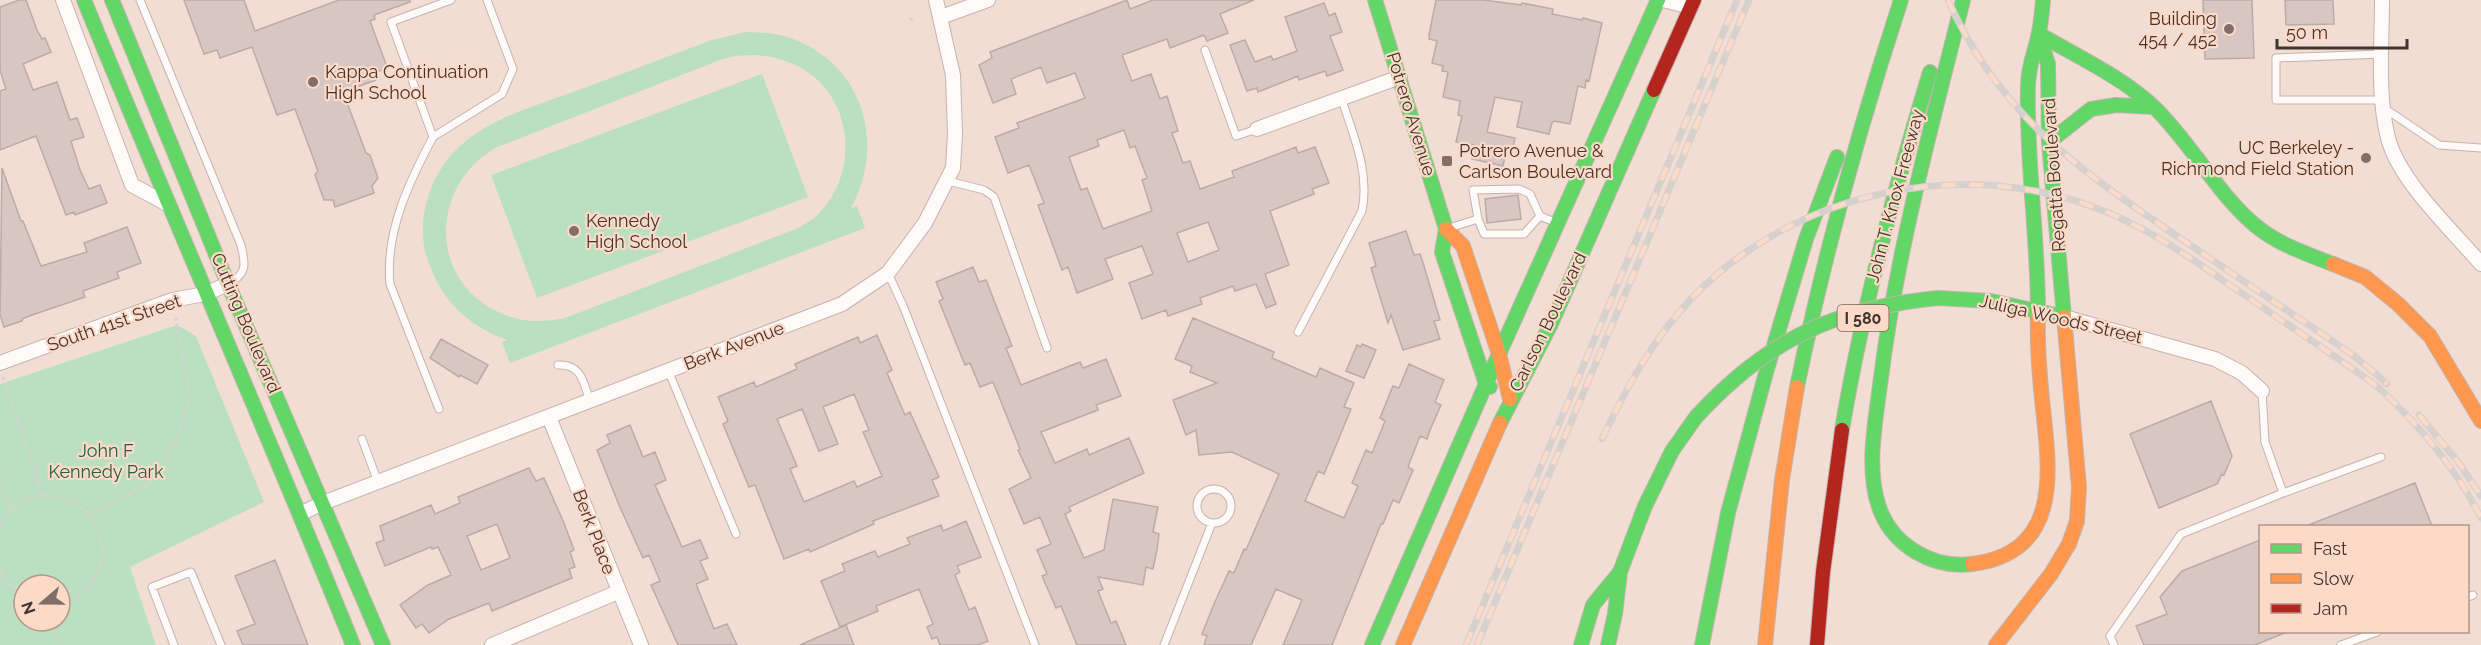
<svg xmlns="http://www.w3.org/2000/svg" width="2481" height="645" font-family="Raleway,sans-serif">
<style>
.green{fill:#bbe0c1;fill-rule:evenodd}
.building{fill:#d7c6c1;stroke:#bbaba6;stroke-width:1.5;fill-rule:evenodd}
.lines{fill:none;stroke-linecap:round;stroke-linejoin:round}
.lane-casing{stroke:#c3b4ac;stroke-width:9}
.street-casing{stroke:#c3b4ac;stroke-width:16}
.fast-casing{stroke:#c3b4ac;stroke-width:16}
.slow-casing{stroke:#c3b4ac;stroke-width:16}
.jam-casing{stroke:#c3b4ac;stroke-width:16}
.path{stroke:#d8d3d1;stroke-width:3;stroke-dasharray:3 3;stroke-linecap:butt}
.lane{stroke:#fdfaf9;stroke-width:7}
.street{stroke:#fdfaf9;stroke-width:14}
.fast{stroke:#63d668;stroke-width:14}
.slow{stroke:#ff974d;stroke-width:14}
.jam{stroke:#b3261e;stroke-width:14}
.rail-casing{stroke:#d7d1ce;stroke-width:7}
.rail{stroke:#fdd9c8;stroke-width:4.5;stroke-dasharray:14;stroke-linecap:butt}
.fast-bridge-casing{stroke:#c3b4ac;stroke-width:16;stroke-linecap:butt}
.fast-bridge{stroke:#63d668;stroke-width:14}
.poi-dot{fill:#7f6f68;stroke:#fdd9c8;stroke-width:2}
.labels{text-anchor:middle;stroke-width:4.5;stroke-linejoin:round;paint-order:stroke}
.shield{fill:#fdd9c8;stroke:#7a665c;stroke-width:1.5}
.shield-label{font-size:16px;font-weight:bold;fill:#42342e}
.poi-label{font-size:18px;fill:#42342e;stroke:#fdd9c8;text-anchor:start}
.street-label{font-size:18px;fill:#42342e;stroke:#fdd9c8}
.park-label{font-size:18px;fill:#1f5f3e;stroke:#fdd9c8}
</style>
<rect width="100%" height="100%" fill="#f1ddd4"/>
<path class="green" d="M746,32C761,32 776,33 791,38C864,65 886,143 851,208L857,206L865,228L510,363L502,342L507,340C465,325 439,297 426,255C421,236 422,215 428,197C451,125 521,112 584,88C627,72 669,56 712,40ZM753,55C775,56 795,62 813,76C856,111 856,180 815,217C810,222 802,225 796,229L565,318C548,321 531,323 515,318C431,295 423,192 495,148L720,60L735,56Z
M762,74L808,197L537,298L491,175Z
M177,325L196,336L264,502L130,567L156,645H0V384ZM24,585H60V621H24Z"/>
<path class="building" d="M19,0H26L37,30L42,39L45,38L51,52L23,64L33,90L57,82L70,120L77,118L84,137L71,141L80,170L89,189L100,185L107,203L75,215L74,212L66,215L36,136L0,150V91L6,89L0,70V7Z
M184,0H244L255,31L339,0H410V2L374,15L375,19L370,21L387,67L374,74L376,80L343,92L366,153L370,155L378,178L372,186L374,193L335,207L333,200H324L315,175L318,171L295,109L277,115L252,47L220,58L217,50L204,54Z
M1127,0L1130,9L1153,0H1254L1220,14L1228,33L1207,41L1204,35L1170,48L1167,39L1122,55L1132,81L1151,74L1160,99L1167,96L1178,131L1172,133L1183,163L1190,161L1200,189L1234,177L1232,171L1278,154L1296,147L1298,153L1315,147L1329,183L1312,189L1314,194L1270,211L1289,265L1265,274L1276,304L1266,308L1256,284L1235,291L1233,286L1200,298L1202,304L1168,316L1166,310L1142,319L1129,283L1153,274L1142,246L1105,259L1113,279L1077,293L1068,267L1062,270L1038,205L1044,203L1029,165L1008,173L995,137L1019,128L1017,123L1085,98L1075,73L1047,83L1041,67L1011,79L1016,94L993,103L979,65L992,58L990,52ZM1124,130L1130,148L1135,146L1147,178L1142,180L1152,211L1103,229L1087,188L1081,190L1069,157L1099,146L1097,140ZM1208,222L1219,250L1188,262L1177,233Z
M1436,0H1484L1521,5L1522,3L1553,9L1552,14L1582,20L1583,18L1602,23L1589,81L1586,80L1585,88L1578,86L1570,124L1554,121L1552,123L1549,134L1517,127L1522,102L1495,97L1487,132L1515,138L1512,153L1506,152L1503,166L1472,159L1475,145L1456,142L1462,116L1458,115L1460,101L1443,97L1448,72L1442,71L1443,66L1432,63L1437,41L1429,39V35Z
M2203,0H2252L2254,58L2205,59Z
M2285,0H2333L2334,24L2286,25Z
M1324,3L1329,16L1335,13L1342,32L1330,36L1343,70L1327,76L1325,71L1299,80L1298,76L1258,92L1257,88L1247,91L1230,45L1245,40L1255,62L1271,56L1273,60L1297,51L1285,17Z
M2,168L21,221H23L41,266L87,252L84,243L127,227L141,263L117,272L119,278L83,291L85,297L32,315L22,319V321L4,327L0,315Z
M1518,195L1521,219L1487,223L1485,199Z
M1406,231L1414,255L1420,254L1424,266L1440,320L1434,321L1440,339L1403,350L1391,315L1388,323L1371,268L1376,266L1369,243Z
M973,267L979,282L986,280L1012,346L1006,348L1021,385L1080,362L1083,368L1106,359L1121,396L1096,405L1098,410L1041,432L1055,463L1087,449L1089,455L1129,438L1144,473L1069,507L1071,511L1065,514L1084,558L1104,550L1113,499L1158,507L1153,532L1159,534L1157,550L1153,569L1146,567L1143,585L1098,577L1103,589L1098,591L1111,623L1116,621L1126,645H1077L1061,606L1056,608L1042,576L1047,574L1037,550L1051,544L1040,517L1024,524L1009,489L1031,478L1018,450L1020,449L993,382L980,387L970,363L965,365L939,301L943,299L936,282Z
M1193,318L1274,352L1272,358L1316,377L1320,368L1354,383L1344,407L1351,409L1330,460L1324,474L1318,471L1305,501L1344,518L1358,486L1352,483L1366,450L1372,453L1385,421L1380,418L1393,386L1399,388L1409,364L1444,380L1435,402L1441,405L1430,430L1427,439L1420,436L1408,467L1413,470L1408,482L1399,503L1393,500L1383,524H1381L1332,645H1283L1302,600L1276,589L1251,645H1204L1207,636L1202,634L1214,604L1229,571L1234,573L1244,549L1246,550L1279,474L1232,452L1199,455L1196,430L1186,435L1173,400L1217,383L1190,372L1192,366L1175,359Z
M877,335L892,370L887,373L905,415L910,412L939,477L932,480L939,496L873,521L874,524L810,552L809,549L784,559L755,485L749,487L723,424L728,421L718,397L754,382L756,387L797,369L795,364L858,337L860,343ZM854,394L869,430L863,432L882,476L857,487L854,481L804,502L790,469L797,466L777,419L802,409L819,451L838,444L823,407Z
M441,339L488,365L477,384L460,375L459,377L430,358Z
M1362,344L1376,350L1364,378L1346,371L1357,345L1361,347Z
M2211,401L2232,456L2224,475L2222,474L2217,484L2159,508L2130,434Z
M630,425L643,457L655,452L666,480L655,485L682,547L700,540L708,558L700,561L708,579L696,584L714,629L727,624L737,645H678L651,585L660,581L649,555L643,558L619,505L597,450L610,443L607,435Z
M529,468L536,481L544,478L564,523L574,550L570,552L575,567L569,569L572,578L492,611L489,603L449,619L429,633L422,624L416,628L400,605L428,585L451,575L438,547L432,549L431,547L385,566L376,543L384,540L380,526L431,505L435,514L460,503L458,497ZM497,524L510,558L481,570L467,536Z
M2415,483L2432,526H2306Z
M966,521L981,557L957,566L960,572L955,575L969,610L975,607L988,641L978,645H940L937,637L932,639L927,627L933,624L919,589L876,606L878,611L840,627L821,581L845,571L842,564L875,551L878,557L910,544L907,538L941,525L943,531Z
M2260,540V632H2287L2255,645H2144L2136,626L2167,614L2160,597L2182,571Z
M275,560L308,645H243L237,631L255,624L235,576Z
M846,625L854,645H800Z"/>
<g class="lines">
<g class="lane-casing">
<path id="lane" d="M140,0L241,245C245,264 248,271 231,283
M1205,50L1236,136L1257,129
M2382,54L2276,58V100H2382
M2384,108L2439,145L2481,148
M433,137L502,94L513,69L487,0
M948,181L984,190L994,197L1047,348
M1478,219L1473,190L1519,189L1530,194L1540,216L1557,223
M1449,228L1478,219L1484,234H1524L1540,216
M888,273L904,308L1035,645
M1298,332L1362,211C1370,171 1353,135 1341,97
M558,365C582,364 583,382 590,401
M668,370L736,534
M439,409L390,284C385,232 409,182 433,137L391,22L451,0
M362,439L378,482
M1197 506a17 17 0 1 1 34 0a17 17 0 1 1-34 0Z
M2283,493L2381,457
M2468,597L2473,595
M174,645L152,587L191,572L221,645
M1164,645L1212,523
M2114,645L2110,636L2181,534L2283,493L2265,442L2262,391
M2341,645L2377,632"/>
</g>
<g class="street-casing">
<path id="street" d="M63,0L132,185L167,204
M1663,0L1691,7
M2382,0C2382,45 2377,94 2388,138C2399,181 2452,230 2481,264
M941,17L988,0
M1257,129L1400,77
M2064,317L2215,359L2242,373L2262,391
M0,363L172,300L205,294L228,284
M549,417L641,645
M300,514L323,503L842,304L888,273L925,223L953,168L955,134L953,75L936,0
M492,645L618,592"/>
</g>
<g class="fast-casing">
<path id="fast" d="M84,0C172,216 266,429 353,645
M112,0L228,284L383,645
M1375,0L1446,229L1442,252L1486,384L1490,387
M1963,0C1931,128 1896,254 1880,385C1875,424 1866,469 1879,507C1892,545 1932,569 1972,564
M2039,34C2078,57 2122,77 2155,108C2191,143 2218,195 2256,226C2278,244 2306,254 2333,264
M2049,142L2091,109L2116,105L2154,107
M1938,298L1991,301L2064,317L2049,142L2048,64L2039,34
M2038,312C2038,236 2026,162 2028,86C2028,68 2034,54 2038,37C2041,25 2042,12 2043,0
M1797,387C1824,256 1859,128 1901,0
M1500,423L1551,324L1654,90
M1842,430C1862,309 1894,190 1930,72
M1372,645L1499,354L1658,0
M1581,645L1593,605L1620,572
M1608,645L1615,614L1620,572L1645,506L1672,451L1696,417
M1702,645L1728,513L1767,369L1806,239L1837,157"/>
</g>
<g class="slow-casing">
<path id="slow" d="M1446,229L1463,246L1499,354L1510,399
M2333,264L2365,277L2398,304L2430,336L2481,421
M1972,564C2065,552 2049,467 2042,399C2039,370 2037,341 2038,312
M1403,645L1500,423
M1765,645L1782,480L1797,387
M1996,645L2051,574L2069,544L2077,521L2079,487L2064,317"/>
</g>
<g class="jam-casing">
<path id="jam" d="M1654,90L1694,0
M1817,645L1823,572L1842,430"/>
</g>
<path class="path" d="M910,20L914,18
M3,377L39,481L40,495
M0,477L11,510
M90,513L150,483L177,437L190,395L175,314
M0,527C4,514 14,508 24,501C34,495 45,494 55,496C114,506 120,589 60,601
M0,569L7,583L24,595
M45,621L63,645"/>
<use href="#lane" class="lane"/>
<use href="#street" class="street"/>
<use href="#fast" class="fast"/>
<use href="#slow" class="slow"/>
<use href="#jam" class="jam"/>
<g class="rail-casing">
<path id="rail" d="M1948,0C1998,111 2071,164 2168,230C2208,257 2248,284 2288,311C2322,334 2358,356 2387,384
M2419,415L2459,463L2481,496
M1602,439C1626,388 1652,341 1690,300C1795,189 1969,154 2109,213C2154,232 2194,260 2234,288C2282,321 2331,353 2378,387C2419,425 2456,468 2481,518
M1466,645L1737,0
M1477,645L1749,0"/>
</g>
<use href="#rail" class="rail"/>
<g class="fast-bridge-casing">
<path id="fast-bridge" d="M1696,417C1767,340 1834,308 1938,298"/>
</g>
<use href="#fast-bridge" class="fast-bridge"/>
</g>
<g class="poi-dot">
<circle cx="2229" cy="29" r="6"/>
<circle cx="313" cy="82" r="6"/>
<circle cx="2366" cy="158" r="6"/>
<rect x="1441" y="155" width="12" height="12" rx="3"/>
<circle cx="574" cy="231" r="6"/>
</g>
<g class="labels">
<rect class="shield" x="1837.5" y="305" width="51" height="26" rx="4.5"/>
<g class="shield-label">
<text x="1863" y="324">I 580</text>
</g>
<g class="poi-label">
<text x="2217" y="25" text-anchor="end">Building<tspan x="2217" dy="21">454 / 452</tspan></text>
<text x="325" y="78">Kappa Continuation<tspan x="325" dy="21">High School</tspan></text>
<text x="2354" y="154" text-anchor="end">UC Berkeley -<tspan x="2354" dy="21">Richmond Field Station</tspan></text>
<text x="1459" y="157">Potrero Avenue &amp;<tspan x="1459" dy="21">Carlson Boulevard</tspan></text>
<text x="586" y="227">Kennedy<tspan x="586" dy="21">High School</tspan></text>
</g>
<g class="street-label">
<text transform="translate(1411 114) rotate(73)" y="6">Potrero Avenue</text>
<text transform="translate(2054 175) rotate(-94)" y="6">Regatta Boulevard</text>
<text transform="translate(1895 196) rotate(-75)" y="6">John T. Knox Freeway</text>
<text transform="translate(2061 319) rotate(13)" y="6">Juliga Woods Street</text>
<text transform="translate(1548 322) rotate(-64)" y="6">Carlson Boulevard</text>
<text transform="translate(114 323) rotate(-19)" y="6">South 41st Street</text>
<text transform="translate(246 323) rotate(67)" y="6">Cutting Boulevard</text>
<text transform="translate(734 346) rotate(-21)" y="6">Berk Avenue</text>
<text transform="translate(594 532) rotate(69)" y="6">Berk Place</text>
</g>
<g class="park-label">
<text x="106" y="457">John F<tspan x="106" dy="21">Kennedy Park</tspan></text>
</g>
</g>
<rect x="2259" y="525" width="210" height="108" fill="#fdd9c8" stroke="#b2978a" stroke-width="1.5"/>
<rect x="2271" y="544" width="30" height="9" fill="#63d668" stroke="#b2978a" stroke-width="1.5"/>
<text x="2313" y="555" font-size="18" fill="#42342e">Fast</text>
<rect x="2271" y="574" width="30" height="9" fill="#ff974d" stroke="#b2978a" stroke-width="1.5"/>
<text x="2313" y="585" font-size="18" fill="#42342e">Slow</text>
<rect x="2271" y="604" width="30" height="9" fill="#b3261e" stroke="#b2978a" stroke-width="1.5"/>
<text x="2313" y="615" font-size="18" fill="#42342e">Jam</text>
<g transform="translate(42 603) rotate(250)"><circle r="28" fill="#fdd9c8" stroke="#b2978a" stroke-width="1.5"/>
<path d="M0-4.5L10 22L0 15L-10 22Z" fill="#7f6f68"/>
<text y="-9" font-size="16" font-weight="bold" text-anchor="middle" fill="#42342e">N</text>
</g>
<path d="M2277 39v9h130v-9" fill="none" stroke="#42342e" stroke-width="3"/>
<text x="2286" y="39" font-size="18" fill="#42342e" stroke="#fdd9c8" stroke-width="4.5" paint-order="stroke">50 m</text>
</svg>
